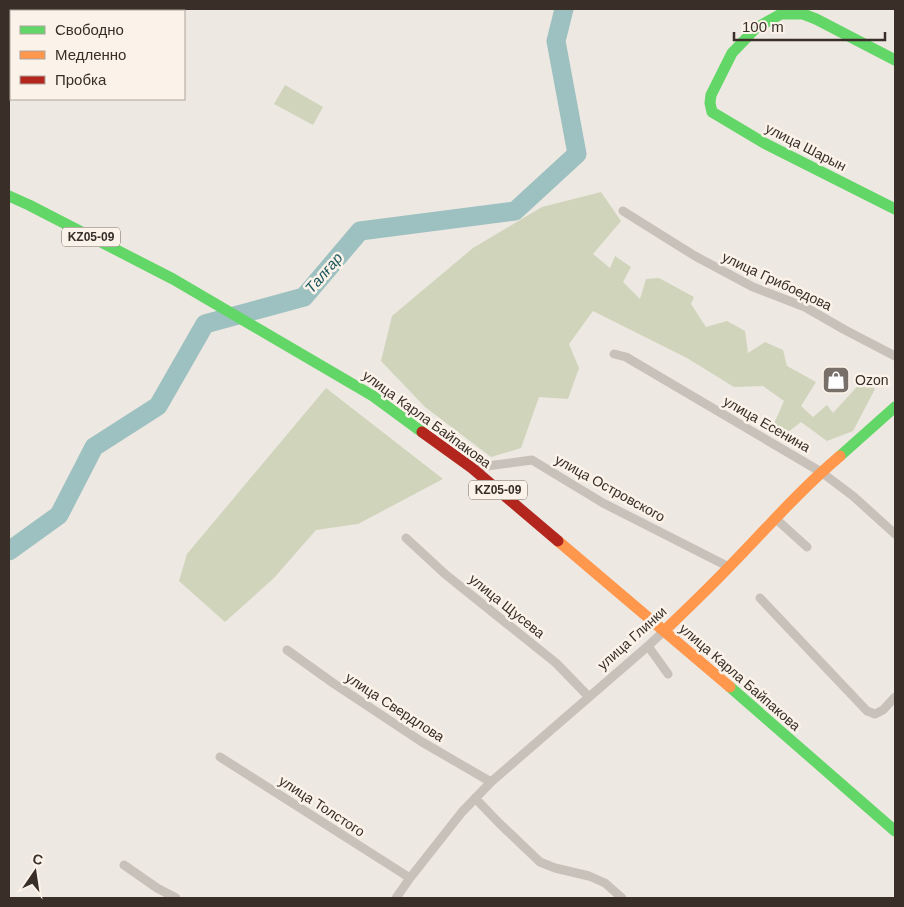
<svg xmlns="http://www.w3.org/2000/svg" width="904" height="907" font-family="Helvetica,sans-serif">
<style>
.green{fill:#cfd4bb}
.lines{fill:none;stroke-linecap:round;stroke-linejoin:round}
.river{stroke:#9dc0c0;stroke-width:19}
.street{stroke:#c8c1ba;stroke-width:9}
.fast{stroke:#63d668;stroke-width:11}
.slow{stroke:#ff974d;stroke-width:11}
.jam{stroke:#b3261e;stroke-width:11}
.labels{text-anchor:middle;stroke-width:5;stroke-linejoin:round;paint-order:stroke}
.shield{fill:#fbf3e9;stroke:#736962;stroke-width:1}
.shield-label{font-size:12px;font-weight:bold;fill:#392e28}
.street-label{font-size:14px;fill:#392e28;stroke:#fbf3e9}
.poi-label{font-size:14px;fill:#392e28;stroke:#fbf3e9;text-anchor:start}
.water-label{font-size:15px;font-style:italic;fill:#1b575d;stroke:#fbf3e9}
</style>
<rect width="100%" height="100%" fill="#eee8e2"/>
<path class="green" d="M285,85L323,107L313,125L274,104Z
M601,192L621,221L593,254L610,268L615,256L631,267L623,282L640,299L646,279L659,278L694,297L691,304L706,327L727,321L745,331L748,353L765,342L783,350L787,366L816,382L801,406L813,417L827,405L833,413L864,379L875,389L853,431L827,441L801,422L783,436L772,428L784,401L763,386L734,387L687,358L593,311L569,344L579,368L568,399L539,397L521,448L491,457L425,407L381,361L392,316L473,248L542,207Z
M326,388L443,479L358,524L316,530L274,578L225,622L179,581L187,554Z"/>
<g class="lines">
<path class="river" d="M9,551L59,515L94,447L158,406L205,324L304,297L360,231L515,211L577,154L556,41L564,9"/>
<path class="street" d="M623,211L695,256L753,287L805,307L845,330L895,356
M614,354L626,357L821,472L853,496L895,534
M472,468L532,460L603,503L729,567
M775,518L807,547
M406,538L445,574L556,663L589,697
M760,598L867,711L875,714L883,710L895,697
M648,646L668,674
M287,650L333,683L422,742L491,782
M220,757L410,878
M475,798L499,823L540,862L555,868L589,876L605,883L622,898
M124,865L157,888L176,898
M396,898L410,878L462,812L491,782L648,646L664,631"/>
<path class="fast" d="M895,60L816,19L803,14H781L756,28L732,53L711,95L710,103L712,112L764,143L895,209
M9,196L29,205L173,279L373,396L422,432
M840,456L895,407
M730,687L895,831"/>
<path class="slow" d="M9,29L11,25
M558,541L730,687
M664,631C686,610 708,589 729,567C766,529 800,490 840,456"/>
<path class="jam" d="M19,11L21,9
M422,432L472,468L558,541"/>
</g>
<defs>
<g id="shop-square" transform="scale(1.4375)"><rect x="-9" y="-9" width="18" height="18" rx="4" fill="#786f69" stroke="#fbf3e9"/><path d="M-5-2.5h2.3a2.7 3.5 0 0 1 5.4 0H5L5.5 6h-11ZM-1.5-2.5h3a1.5 2.3 0 0 0-3 0Z" fill="#fff"/></g>
</defs>
<g fill-rule="evenodd">
<use href="#shop-square" x="836" y="380"/>
</g>
<g class="labels">
<g class="shield">
<rect x="62" y="227.5" width="58" height="19" rx="4"/>
<rect x="469" y="480.5" width="58" height="19" rx="4"/>
</g>
<g class="shield-label">
<text x="91" y="241">KZ05-09</text>
<text x="498" y="494">KZ05-09</text>
</g>
<g class="street-label">
<text transform="translate(806 147) rotate(27)" y="5">улица Шарын</text>
<text transform="translate(777 281) rotate(25)" y="5">улица Грибоедова</text>
<text transform="translate(427 419) rotate(36)" y="5">улица Карла Байпакова</text>
<text transform="translate(767 424) rotate(30)" y="5">улица Есенина</text>
<text transform="translate(610 488) rotate(29)" y="5">улица Островского</text>
<text transform="translate(507 606) rotate(39)" y="5">улица Щусева</text>
<text transform="translate(632 638) rotate(-42)" y="5">улица Глинки</text>
<text transform="translate(740 677) rotate(41)" y="5">улица Карла Байпакова</text>
<text transform="translate(395 707) rotate(33)" y="5">улица Свердлова</text>
<text transform="translate(322 806) rotate(33)" y="5">улица Толстого</text>
</g>
<g class="poi-label">
<text x="855" y="385">Ozon</text>
</g>
<g class="water-label">
<text transform="translate(324 273) rotate(-49)" y="5">Талғар</text>
</g>
</g>
<rect width="904" height="907" fill="none" stroke="#392e28" stroke-width="20"/>
<rect x="10" y="10" width="175" height="90" fill="#fbf3e9" stroke="#ada49c"/>
<rect x="20" y="26" width="25" height="8" fill="#63d668" stroke="#ada49c"/>
<text x="55" y="35" font-size="15" fill="#392e28">Свободно</text>
<rect x="20" y="51" width="25" height="8" fill="#ff974d" stroke="#ada49c"/>
<text x="55" y="60" font-size="15" fill="#392e28">Медленно</text>
<rect x="20" y="76" width="25" height="8" fill="#b3261e" stroke="#ada49c"/>
<text x="55" y="85" font-size="15" fill="#392e28">Пробка</text>
<g transform="translate(35 872) rotate(13)" stroke="#fbf3e9" stroke-width="4" paint-order="stroke">
<path d="M0-4L9 19L0 12L-9 19Z" fill="#392e28"/>
<text y="-8" font-size="14" font-weight="bold" text-anchor="middle" fill="#392e28">С</text>
</g>
<path d="M734 32v8h151v-8" fill="none" stroke="#392e28" stroke-width="2.5"/>
<text x="742" y="32" font-size="15" fill="#392e28" stroke="#fbf3e9" stroke-width="4" paint-order="stroke">100 m</text>
</svg>
